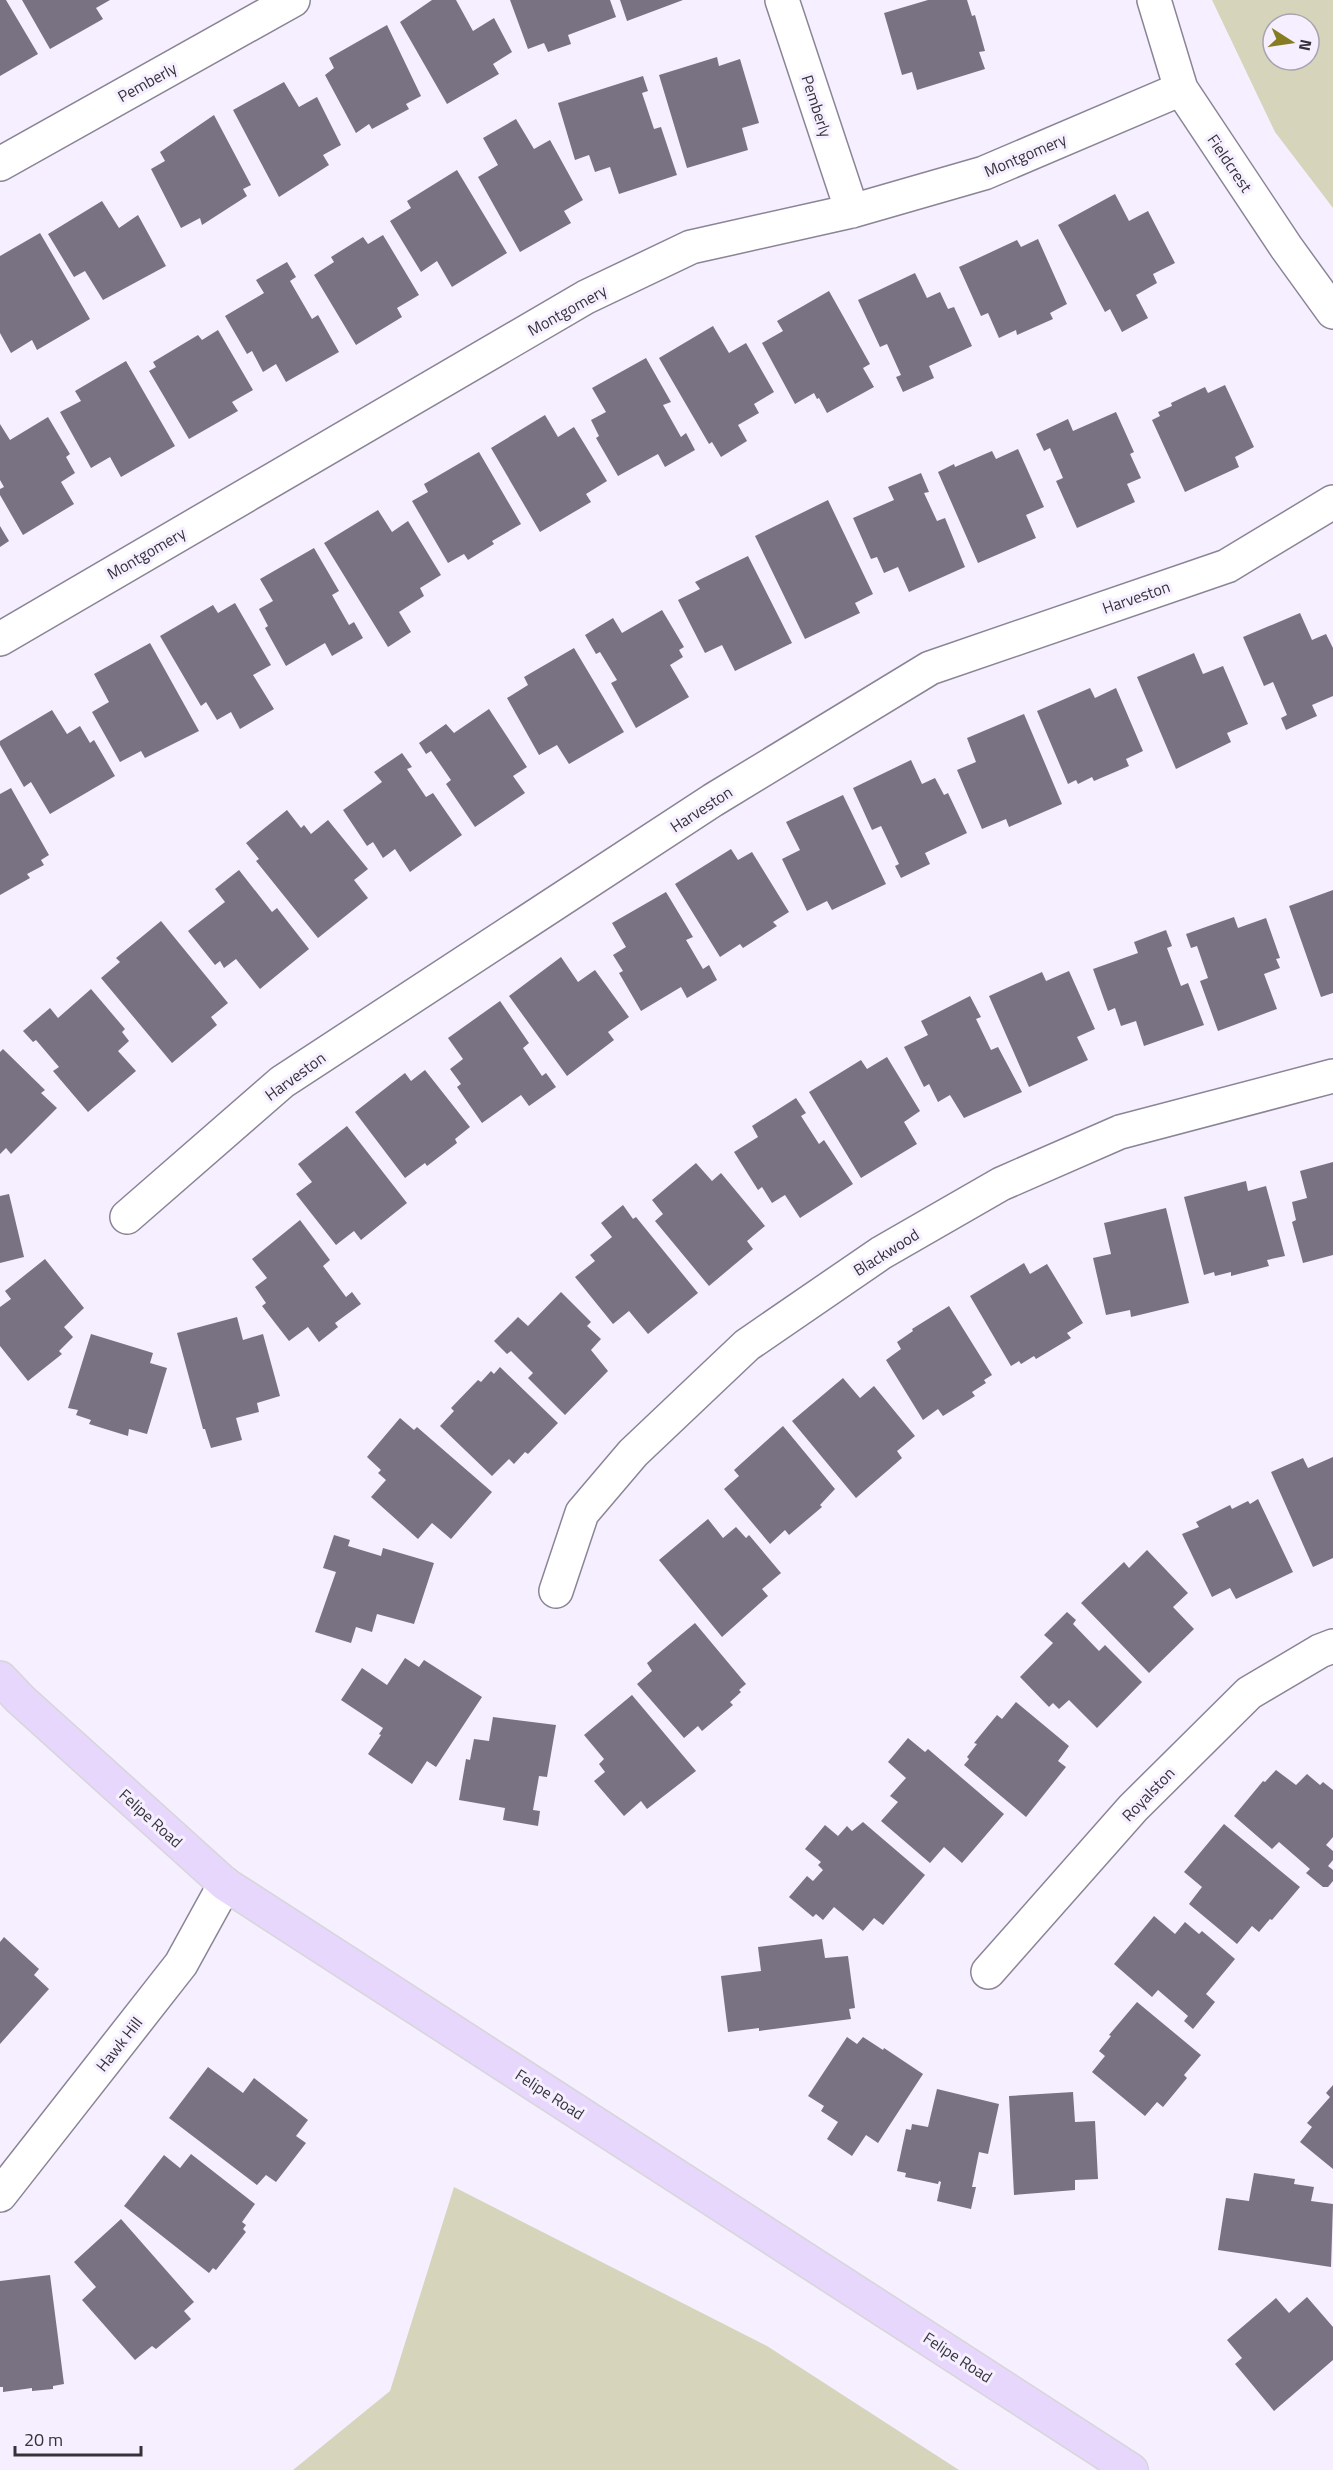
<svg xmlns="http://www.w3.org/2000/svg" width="1333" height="2470" font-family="'Titillium Web',sans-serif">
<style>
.green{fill:#d6d4ba;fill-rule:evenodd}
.building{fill:#797283}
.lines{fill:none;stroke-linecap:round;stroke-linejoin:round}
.minor-casing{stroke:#8b8495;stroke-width:36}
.major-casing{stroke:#d7d6d7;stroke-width:36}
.minor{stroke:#fff;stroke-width:33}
.major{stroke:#e7d7fd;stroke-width:33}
.labels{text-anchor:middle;stroke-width:6;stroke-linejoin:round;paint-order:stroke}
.street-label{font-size:16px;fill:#353239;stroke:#f6efff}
</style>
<rect width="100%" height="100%" fill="#f6efff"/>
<path class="green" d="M1212,0H1333V208L1275,132ZM1273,24H1309V60H1273Z
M454,2187L767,2346L959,2470H293L390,2391Z"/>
<path class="building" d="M0,0H6L38,54L0,76Z
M22,0H110L96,8L103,19L50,49Z
M432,0H456L473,31L494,18L512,52L493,64L499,74L447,104L400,22Z
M510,0H610L616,17L568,35L571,44L548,52L544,43L528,49Z
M620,0H683L627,21Z
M928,0H967L972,16L975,15L985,51L979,52L985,69L917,90L912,72L902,75L884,13Z
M387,25L421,96L406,104L409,109L372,129L369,124L356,133L325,75L334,68L329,58Z
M717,57L719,66L740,59L759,123L742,128L748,150L687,168L659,75Z
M643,76L648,91L642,93L654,129L661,127L677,175L619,194L610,167L595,172L589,155L575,160L558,103Z
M284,82L299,107L317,97L341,145L323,155L329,165L279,197L233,110Z
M214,115L251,185L243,189L247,196L202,225L200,218L181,228L151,169L165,161L160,152Z
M516,119L534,149L550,140L583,200L564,211L571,223L520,252L478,177L498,165L483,138Z
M457,170L507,253L452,287L437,261L421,272L390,221L411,208L407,201Z
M1115,194L1129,221L1148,211L1175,263L1153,274L1157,283L1136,295L1148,318L1122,332L1110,309L1105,312L1058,225Z
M102,201L119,228L138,215L166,266L103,300L85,271L74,277L48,234Z
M40,233L90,319L37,350L32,340L11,353L0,333V256Z
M383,235L419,295L397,308L402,317L356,345L314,275L334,262L331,257L363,237L368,244Z
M1038,239L1067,304L1050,313L1053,319L1017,335L1016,330L999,338L988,313L981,316L959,267L1017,240L1021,247Z
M287,262L296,277L290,281L312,319L318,315L339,352L286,382L276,364L263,372L252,351L247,354L225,316L264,293L256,280Z
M915,273L927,298L940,292L948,309L954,307L972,346L929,366L934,378L903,392L896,377L901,375L887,344L880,347L858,300Z
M829,291L870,364L863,368L874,387L827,413L819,398L817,399L814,393L795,404L762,343L783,331L777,321Z
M713,326L729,353L746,343L774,392L754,404L759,413L738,425L747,441L721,457L712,442L709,444L659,358Z
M218,330L253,390L232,402L238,411L189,439L149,371L156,367L153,362L198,335L202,340Z
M646,358L671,402L663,405L681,437L686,433L695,450L665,467L658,454L618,476L596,438L599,436L591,420L606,412L592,388Z
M126,361L175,446L121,477L110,457L91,468L60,412L81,401L75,391Z
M1225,385L1254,447L1235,457L1239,467L1185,492L1152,420L1160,416L1158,412L1172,406L1171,403L1205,387L1208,393Z
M1116,412L1134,452L1130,454L1141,478L1127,484L1135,502L1077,528L1056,481L1063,478L1050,448L1044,451L1036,434L1068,419L1073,431Z
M545,415L558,437L574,427L607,481L586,494L591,502L540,532L491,448Z
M48,417L70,454L66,457L75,473L61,482L74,504L23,535L0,495V489L4,487L0,480V424L10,440Z
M1018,449L1044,507L1026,515L1036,538L978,563L938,472L954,464L955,467L992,451L996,459Z
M479,452L521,524L492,541L494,544L468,560L464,554L448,563L412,501L428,492L424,484Z
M921,473L929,492L924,493L937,521L945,518L965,567L909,592L898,567L884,573L877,557L871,559L853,518L894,500L888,487Z
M828,500L873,594L855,603L860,613L805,639L755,536Z
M378,510L392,532L408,521L441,575L420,588L424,596L399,612L411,632L388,647L324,543Z
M0,526L9,541L0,547Z
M314,548L339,591L332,595L349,625L354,622L363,638L332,656L325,643L286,666L265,628L268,626L259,609L273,601L260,579Z
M748,556L792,643L735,671L722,645L705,653L678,600L700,589L695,582Z
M235,603L271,665L253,675L274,709L240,729L231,712L217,720L206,702L201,706L160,636L213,605L218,613Z
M662,610L684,647L679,650L683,657L670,665L689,697L636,728L611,683L617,680L600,652L596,654L585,635L613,618L622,633Z
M1300,613L1312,640L1326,634L1333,648V696L1312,705L1317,716L1286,730L1281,718L1287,715L1273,682L1264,686L1243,637Z
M150,643L199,731L145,758L141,751L120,762L92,712L109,702L94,674Z
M574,648L624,732L569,764L557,745L539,755L507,698L528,685L524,677Z
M1194,653L1203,674L1223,666L1248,724L1227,733L1231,742L1176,769L1137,677Z
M1090,688L1095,698L1116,688L1143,751L1126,759L1129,766L1094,781L1092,777L1078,784L1076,780L1068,784L1037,711Z
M489,709L527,767L513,776L525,793L475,827L446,784L451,780L431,751L426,754L419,743L446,724L454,733Z
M52,710L67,734L80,726L90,743L94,740L115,776L50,814L31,782L24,787L0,745V741Z
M1024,714L1062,804L1009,827L1006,819L982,829L957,770L976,762L967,738Z
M402,753L412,767L407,769L426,797L433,793L462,835L410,872L395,849L383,858L373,842L367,846L343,810L382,782L374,772Z
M911,760L922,784L935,778L944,795L948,793L967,833L925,853L930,864L901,878L895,866L899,864L881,826L872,830L853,788Z
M11,788L49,855L41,860L44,865L27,874L30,878L0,895V794Z
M843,795L886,884L832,910L827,901L807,911L782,859L800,850L786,822Z
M287,810L301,828L304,825L311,834L328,820L368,869L354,880L368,898L318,938L256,861L259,859L246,843Z
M731,849L738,860L752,852L789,912L773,922L777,926L743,948L740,944L720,957L675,884Z
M239,870L272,912L277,908L309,949L260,989L236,959L224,968L220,961L215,965L188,931L225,902L215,889Z
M1333,890V993L1321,997L1289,906Z
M666,892L693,937L686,940L703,969L709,965L717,980L687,998L681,987L641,1011L619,973L623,971L613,955L626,947L612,923Z
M1234,917L1238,928L1266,918L1280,958L1276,959L1280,968L1264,974L1277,1009L1218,1031L1200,981L1208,978L1197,946L1191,948L1186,934Z
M161,921L228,1003L211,1017L217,1025L172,1063L101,978L120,962L116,958Z
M1166,930L1172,946L1167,948L1181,986L1188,983L1204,1025L1144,1046L1136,1021L1121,1026L1115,1008L1108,1011L1093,969L1138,953L1134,942Z
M561,957L578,982L595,970L629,1017L608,1032L614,1040L567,1076L509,996Z
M1069,971L1095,1029L1077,1037L1088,1060L1029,1087L989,996L1042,972L1046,981Z
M91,989L125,1029L122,1032L129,1041L118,1051L136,1071L88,1112L53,1071L59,1067L36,1040L33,1042L23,1031L50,1008L58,1018Z
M970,996L981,1017L976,1019L991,1050L998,1047L1022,1092L964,1118L950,1095L938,1102L929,1084L924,1087L904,1047L928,1035L921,1021Z
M500,1001L529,1043L523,1048L542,1076L546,1073L556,1087L529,1106L521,1095L482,1123L457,1087L461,1084L450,1069L463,1059L448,1038Z
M3,1049L45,1090L41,1093L57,1108L11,1154L6,1148L0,1154V1052Z
M887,1057L920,1111L904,1122L917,1144L861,1178L809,1092L861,1060L867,1069Z
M425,1070L470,1127L455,1139L457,1143L427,1166L425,1163L405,1178L355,1112L405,1073L411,1081Z
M796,1098L806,1113L801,1116L819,1144L824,1140L853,1184L800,1218L785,1195L772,1203L762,1187L758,1190L734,1152L758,1137L752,1126Z
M347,1126L407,1203L361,1240L354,1231L336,1245L296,1194L312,1182L298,1164Z
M1333,1162V1255L1303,1263L1292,1222L1296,1220L1292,1202L1307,1198L1300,1171Z
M696,1163L712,1181L721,1173L765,1226L747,1241L753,1249L709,1286L655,1221L663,1214L652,1200Z
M1246,1181L1248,1191L1266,1186L1285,1256L1267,1260L1269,1266L1231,1276V1272L1215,1276L1214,1272L1204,1275L1184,1197Z
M9,1194L24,1257L0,1263V1196Z
M623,1205L633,1219L636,1217L698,1293L648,1334L629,1311L613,1324L575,1277L595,1261L590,1255L612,1237L601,1223Z
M1166,1208L1189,1303L1131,1317L1130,1310L1106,1315L1093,1258L1111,1254L1104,1223Z
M300,1220L330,1260L323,1266L346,1297L352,1292L361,1304L335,1323L338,1327L319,1342L308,1327L289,1341L262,1306L266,1303L255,1287L267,1278L252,1259Z
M45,1259L84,1308L64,1327L73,1337L59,1351L62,1354L28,1381L0,1346V1307L11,1299L5,1291Z
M1024,1263L1030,1274L1047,1264L1083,1323L1067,1333L1071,1338L1036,1359L1034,1356L1021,1364L1019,1361L1011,1366L970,1296Z
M561,1292L591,1322L587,1326L601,1339L591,1350L608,1371L565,1415L528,1378L533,1373L511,1351L507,1354L494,1341L518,1317L528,1326Z
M949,1306L992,1375L984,1380L986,1383L972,1392L975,1396L943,1416L938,1409L923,1420L886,1360L901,1349L897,1342L913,1331L912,1329Z
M237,1317L243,1340L263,1334L280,1396L257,1403L259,1412L236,1418L242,1440L211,1448L205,1429H203L177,1333Z
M91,1334L153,1353L150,1363L167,1368L147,1434L129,1429L128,1436L89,1424L91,1420L76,1415L78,1410L68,1408Z
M500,1367L558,1423L528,1454L525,1452L514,1464L509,1459L492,1476L440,1426L454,1411L451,1408L478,1380L481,1382L491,1371L494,1374Z
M843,1378L860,1398L874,1386L915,1436L897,1451L902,1458L856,1498L792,1421Z
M400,1418L414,1430L417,1427L492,1492L451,1539L432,1523L418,1539L371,1497L386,1480L378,1473L381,1470L367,1457Z
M783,1426L835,1489L820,1505L822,1507L789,1535L785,1530L770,1544L724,1489L739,1476L734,1470Z
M1333,1457V1558L1313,1567L1271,1472L1303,1458L1308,1468Z
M1258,1499L1293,1572L1236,1599L1230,1588L1212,1597L1182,1534L1199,1527L1196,1522L1230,1505L1232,1509L1248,1501L1250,1504Z
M708,1519L723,1538L736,1527L746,1538L749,1535L781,1573L762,1589L768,1596L722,1637L659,1560Z
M334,1535L350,1540L348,1546L381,1556L383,1548L434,1563L414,1624L377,1614L372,1632L356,1627L351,1643L315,1632L336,1572L323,1568Z
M1147,1550L1188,1593L1173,1607L1194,1629L1149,1673L1081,1603L1124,1562L1129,1568Z
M1067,1612L1076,1620L1073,1624L1099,1651L1105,1645L1142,1682L1097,1728L1069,1700L1059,1709L1053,1703L1049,1707L1020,1677L1053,1643L1044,1635Z
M695,1623L746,1684L739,1690L741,1692L730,1702L733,1705L702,1731L698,1726L684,1738L637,1684L652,1671L647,1663Z
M405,1658L419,1667L424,1660L482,1697L436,1767L427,1761L412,1784L368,1754L381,1735L379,1734L383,1728L341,1700L362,1668L387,1685Z
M632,1695L696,1771L647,1809L641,1801L624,1816L594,1781L605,1772L599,1764L604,1759L584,1735Z
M1016,1702L1069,1746L1058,1761L1066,1767L1026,1817L964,1765L969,1759L967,1757L977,1744L974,1743L997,1715L1002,1719Z
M493,1717L556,1725L547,1777L539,1776L533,1810L540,1811L538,1826L503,1820L505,1808L459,1800L466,1759L470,1760L474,1739L489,1741Z
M908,1738L925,1752L928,1749L1004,1814L962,1863L944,1847L930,1863L881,1821L898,1802L890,1796L906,1778L888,1762Z
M1276,1770L1296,1785L1307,1774L1320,1785L1323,1782L1333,1790V1837L1326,1845L1333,1851V1860L1328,1866L1333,1870V1881L1328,1887H1323L1306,1873L1310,1869L1279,1842L1272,1849L1234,1816L1263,1781L1265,1782Z
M863,1822L925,1875L883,1925L874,1918L863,1931L834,1907L823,1920L816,1914L813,1917L789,1897L807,1876L813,1881L823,1870L818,1865L821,1862L805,1849L825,1825L838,1836L847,1826L852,1831Z
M1224,1824L1300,1887L1272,1920L1270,1919L1259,1932L1252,1926L1237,1944L1189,1904L1202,1887L1184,1872Z
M1154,1916L1175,1934L1185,1922L1199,1934L1202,1931L1235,1959L1206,1994L1215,2002L1193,2029L1184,2021L1188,2016L1158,1990L1152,1997L1114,1964Z
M4,1937L39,1969L34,1975L49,1989L0,2044V1942Z
M822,1939L825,1958L848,1956L855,2008L849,2009L851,2019L759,2031V2028L728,2032L721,1976L761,1971L758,1947Z
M1137,2002L1201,2055L1184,2075L1187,2078L1163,2107L1157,2102L1145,2116L1092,2072L1105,2056L1099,2051L1111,2036L1109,2035Z
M847,2037L857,2044L863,2037L883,2050L884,2048L923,2074L878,2143L866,2135L852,2156L827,2139L838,2122L821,2111L824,2106L808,2096Z
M208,2067L243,2093L254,2078L308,2120L296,2136L306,2143L276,2182L266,2175L257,2185L169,2118Z
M1333,2085V2169L1300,2142L1312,2127L1307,2123L1330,2097L1326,2093Z
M937,2089L999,2104L988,2154L979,2152L972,2187H976L971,2209L937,2201L941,2182L939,2181L938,2184L905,2177L906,2173L897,2171L906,2129L911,2130L912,2124L928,2127Z
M1073,2092L1075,2122L1095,2121L1098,2179L1075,2180V2190L1014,2195L1009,2096Z
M191,2154L255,2204L242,2222L246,2225L243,2229L246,2232L216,2270L213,2268L209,2273L124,2206L164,2155L180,2168Z
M1254,2173L1295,2179L1294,2184L1314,2187L1311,2201L1333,2204L1331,2267L1218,2250L1226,2198L1249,2201Z
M121,2219L194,2302L184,2311L191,2319L156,2349L152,2346L135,2360L82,2300L96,2287L74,2262Z
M50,2275L64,2384L53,2386V2389L32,2391V2388L3,2392V2387H0V2281Z
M1307,2297L1333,2327V2360L1274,2411L1235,2364L1242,2358L1227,2340L1276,2298L1289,2313Z"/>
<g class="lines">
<g class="minor-casing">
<path id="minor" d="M782,0L852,211
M1154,0L1181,89L1286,247L1333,312
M0,164L293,0
M0,639L586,297L691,247L852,211L984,173L1181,89
M127,1217L282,1082L713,800L930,668L1227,566L1333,502
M556,1591L582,1513L633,1453L747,1345L881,1253L1001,1184L1120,1132L1333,1076
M988,1972L1133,1808L1249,1693L1320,1651L1333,1646
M0,2195L181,1964L225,1884"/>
</g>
<g class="major-casing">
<path id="major" d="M0,1678L20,1699L225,1884L1131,2470"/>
</g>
<use href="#minor" class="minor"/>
<use href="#major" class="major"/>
</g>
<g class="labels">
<g class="street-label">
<text transform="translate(147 82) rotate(-29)" y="6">Pemberly</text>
<text transform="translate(817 106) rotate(72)" y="6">Pemberly</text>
<text transform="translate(1025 155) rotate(-23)" y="6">Montgomery</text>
<text transform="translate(1230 163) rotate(56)" y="6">Fieldcrest</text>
<text transform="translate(567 310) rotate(-29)" y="6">Montgomery</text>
<text transform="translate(146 553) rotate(-30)" y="6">Montgomery</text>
<text transform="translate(1136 597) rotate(-19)" y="6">Harveston</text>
<text transform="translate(701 809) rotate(-33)" y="6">Harveston</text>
<text transform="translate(295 1076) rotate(-36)" y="6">Harveston</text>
<text transform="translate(886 1252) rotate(-32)" y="6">Blackwood</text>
<text transform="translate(1148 1794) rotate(-46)" y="6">Royalston</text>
<text transform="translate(151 1818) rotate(42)" y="6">Felipe Road</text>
<text transform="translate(119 2044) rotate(-52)" y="6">Hawk Hill</text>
<text transform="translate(550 2094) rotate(33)" y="6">Felipe Road</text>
<text transform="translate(958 2357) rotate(33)" y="6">Felipe Road</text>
</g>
</g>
<g transform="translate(1291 42) rotate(102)"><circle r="28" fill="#f6efff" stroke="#a9a3b0" stroke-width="1.5"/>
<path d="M0-4.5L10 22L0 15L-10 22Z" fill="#867d23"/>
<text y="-9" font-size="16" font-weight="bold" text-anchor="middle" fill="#353239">N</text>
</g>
<path d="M15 2446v9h126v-9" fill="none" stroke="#353239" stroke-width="3"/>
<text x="24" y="2446" font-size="18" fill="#353239" stroke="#f6efff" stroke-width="4.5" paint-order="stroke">20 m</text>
</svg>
